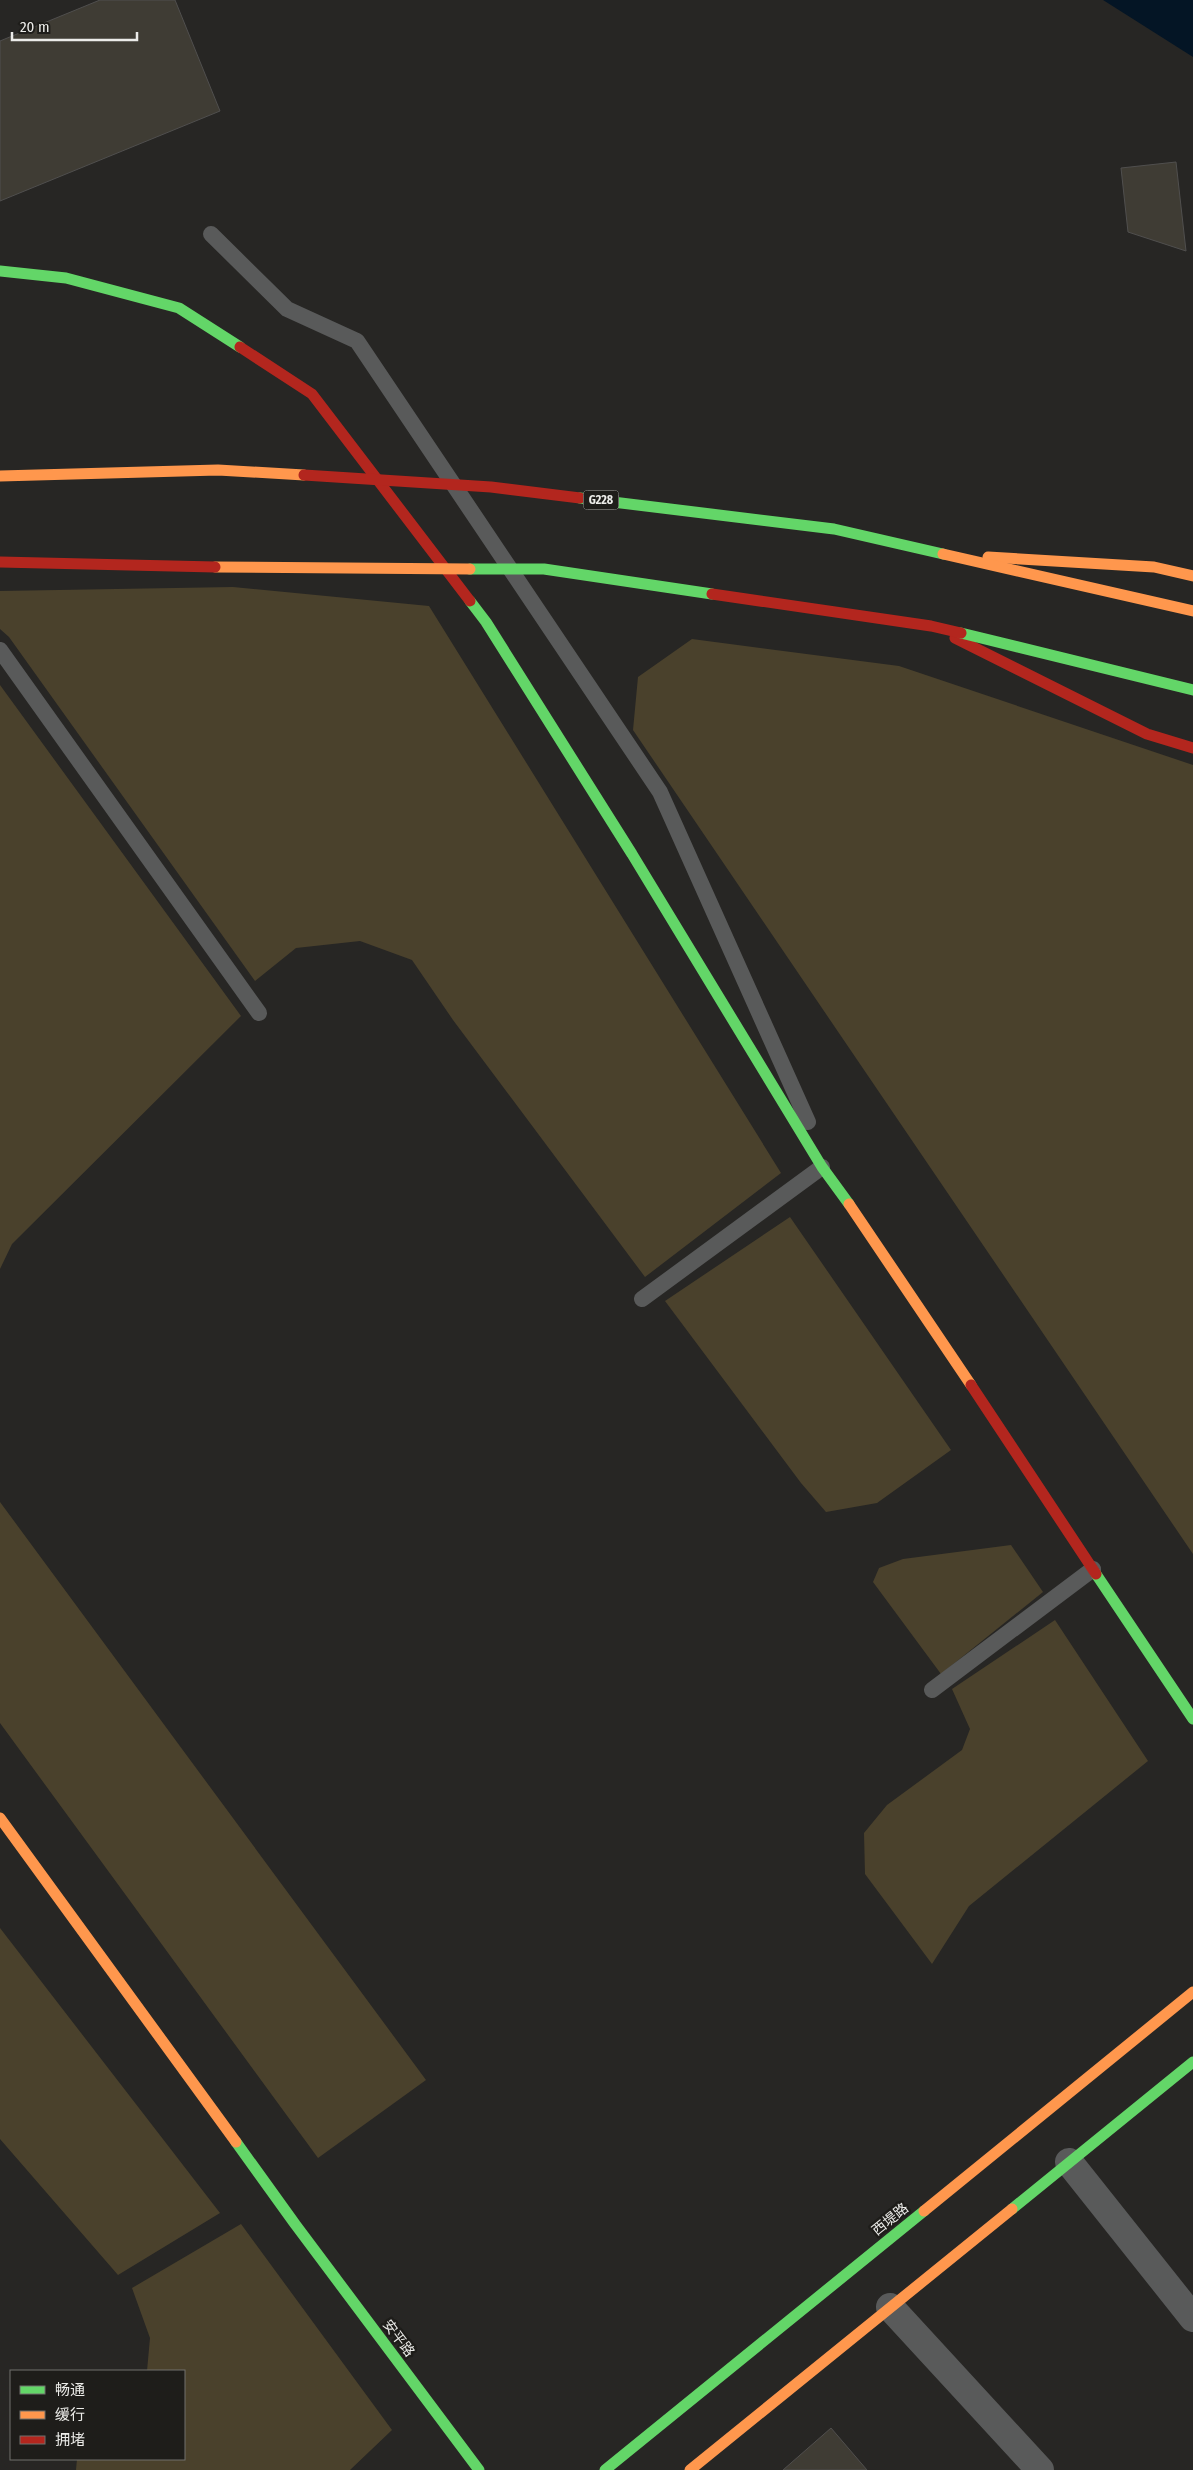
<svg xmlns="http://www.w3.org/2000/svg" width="1193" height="2470" font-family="'Fira Sans Condensed','Noto Sans SC',sans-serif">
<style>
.green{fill:#4a412c}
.water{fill:#041525}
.building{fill:#3f3c34;stroke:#504f4e}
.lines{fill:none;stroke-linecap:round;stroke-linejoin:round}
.lane{stroke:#595a5a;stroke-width:16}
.street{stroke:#595a5a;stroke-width:28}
.fast{stroke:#63d668;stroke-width:11}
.slow{stroke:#ff974d;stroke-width:11}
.jam{stroke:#b3261e;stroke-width:11}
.fast-bridge{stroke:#63d668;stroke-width:11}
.slow-bridge{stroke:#ff974d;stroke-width:11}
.jam-bridge{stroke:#b3261e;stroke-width:11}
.labels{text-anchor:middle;stroke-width:5;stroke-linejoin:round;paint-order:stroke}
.shield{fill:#1e1d1a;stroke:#aeaeab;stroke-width:1}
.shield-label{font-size:12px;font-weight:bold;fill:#ecece9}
.street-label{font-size:14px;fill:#ecece9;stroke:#1e1d1a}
</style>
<rect width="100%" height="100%" fill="#272624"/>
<path class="green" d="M233,587L429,606L781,1173L645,1277L453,1020L412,960L360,941L296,948L255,981L9,637L0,629V591Z
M692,639L899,666L1193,765V1554L633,730L638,677Z
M0,685L241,1016L12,1244L0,1269Z
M790,1217L951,1450L877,1503L826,1512L801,1483L665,1301Z
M0,1502L426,2080L318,2158L0,1723Z
M1011,1545L1043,1592L941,1674L873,1582L879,1568L903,1559Z
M1055,1620L1148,1761L969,1906L932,1964L865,1874L864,1833L887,1805L962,1750L970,1729L952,1689Z
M0,1928L220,2213L118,2275L0,2139Z
M241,2224L392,2430L350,2470H76L77,2459H184V2371H147L150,2338L132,2288Z"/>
<path class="water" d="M1103,0H1193V57Z"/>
<path class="building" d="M100,0H175L220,111L0,201V41Z
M1176,162L1186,251L1128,232L1121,168Z
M831,2428L867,2470H783Z"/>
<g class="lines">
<path class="lane" d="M211,234L287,309L357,341L660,792L808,1122
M0,650L259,1013
M642,1299L822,1167
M932,1690L1093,1569"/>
<path class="street" d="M1069,2162L1193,2318
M890,2307L1040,2470"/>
<path class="fast" d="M0,271L66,278L179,308L240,347
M470,601L486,622L632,854
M632,854L822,1167L849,1204
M1096,1574L1193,1719
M236,2142L295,2224
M1012,2209L1193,2062
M295,2224L479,2470
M605,2470L924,2211"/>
<path class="slow" d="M988,557L1154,567L1193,576
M849,1204L971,1385
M0,1818L236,2142
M924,2211L1193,1992
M690,2470L1012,2209"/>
<path class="jam" d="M240,347L312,394L470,601
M955,638L1147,734L1193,748
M971,1385L1096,1574"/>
<path class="fast-bridge" d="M580,498L834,529L943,554
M470,569H544L712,594
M961,633L1193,690"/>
<path class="slow-bridge" d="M0,476L218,470L304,475
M943,554L1193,611
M215,567L470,569"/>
<path class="jam-bridge" d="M304,475L491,487L580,498
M0,562L215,567
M712,594L931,626L961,633"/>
</g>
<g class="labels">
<rect class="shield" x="583.5" y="490.5" width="35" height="19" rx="4"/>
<g class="shield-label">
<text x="601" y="504">G228</text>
</g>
<g class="street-label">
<text transform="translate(890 2219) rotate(-39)" y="5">西堤路</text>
<text transform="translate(399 2338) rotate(53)" y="5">安平路</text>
</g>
</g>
<rect x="10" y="2370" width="175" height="90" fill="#1e1d1a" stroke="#70706d"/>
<rect x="20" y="2386" width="25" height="8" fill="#63d668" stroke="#70706d"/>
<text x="55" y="2395" font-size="15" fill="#ecece9">畅通</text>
<rect x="20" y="2411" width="25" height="8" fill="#ff974d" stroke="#70706d"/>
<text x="55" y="2420" font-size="15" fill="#ecece9">缓行</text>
<rect x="20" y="2436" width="25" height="8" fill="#b3261e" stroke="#70706d"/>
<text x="55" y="2445" font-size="15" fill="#ecece9">拥堵</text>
<path d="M12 32v8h125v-8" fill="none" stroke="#ecece9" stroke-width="2.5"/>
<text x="20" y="32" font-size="15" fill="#ecece9" stroke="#1e1d1a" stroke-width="4" paint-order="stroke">20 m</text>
</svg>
